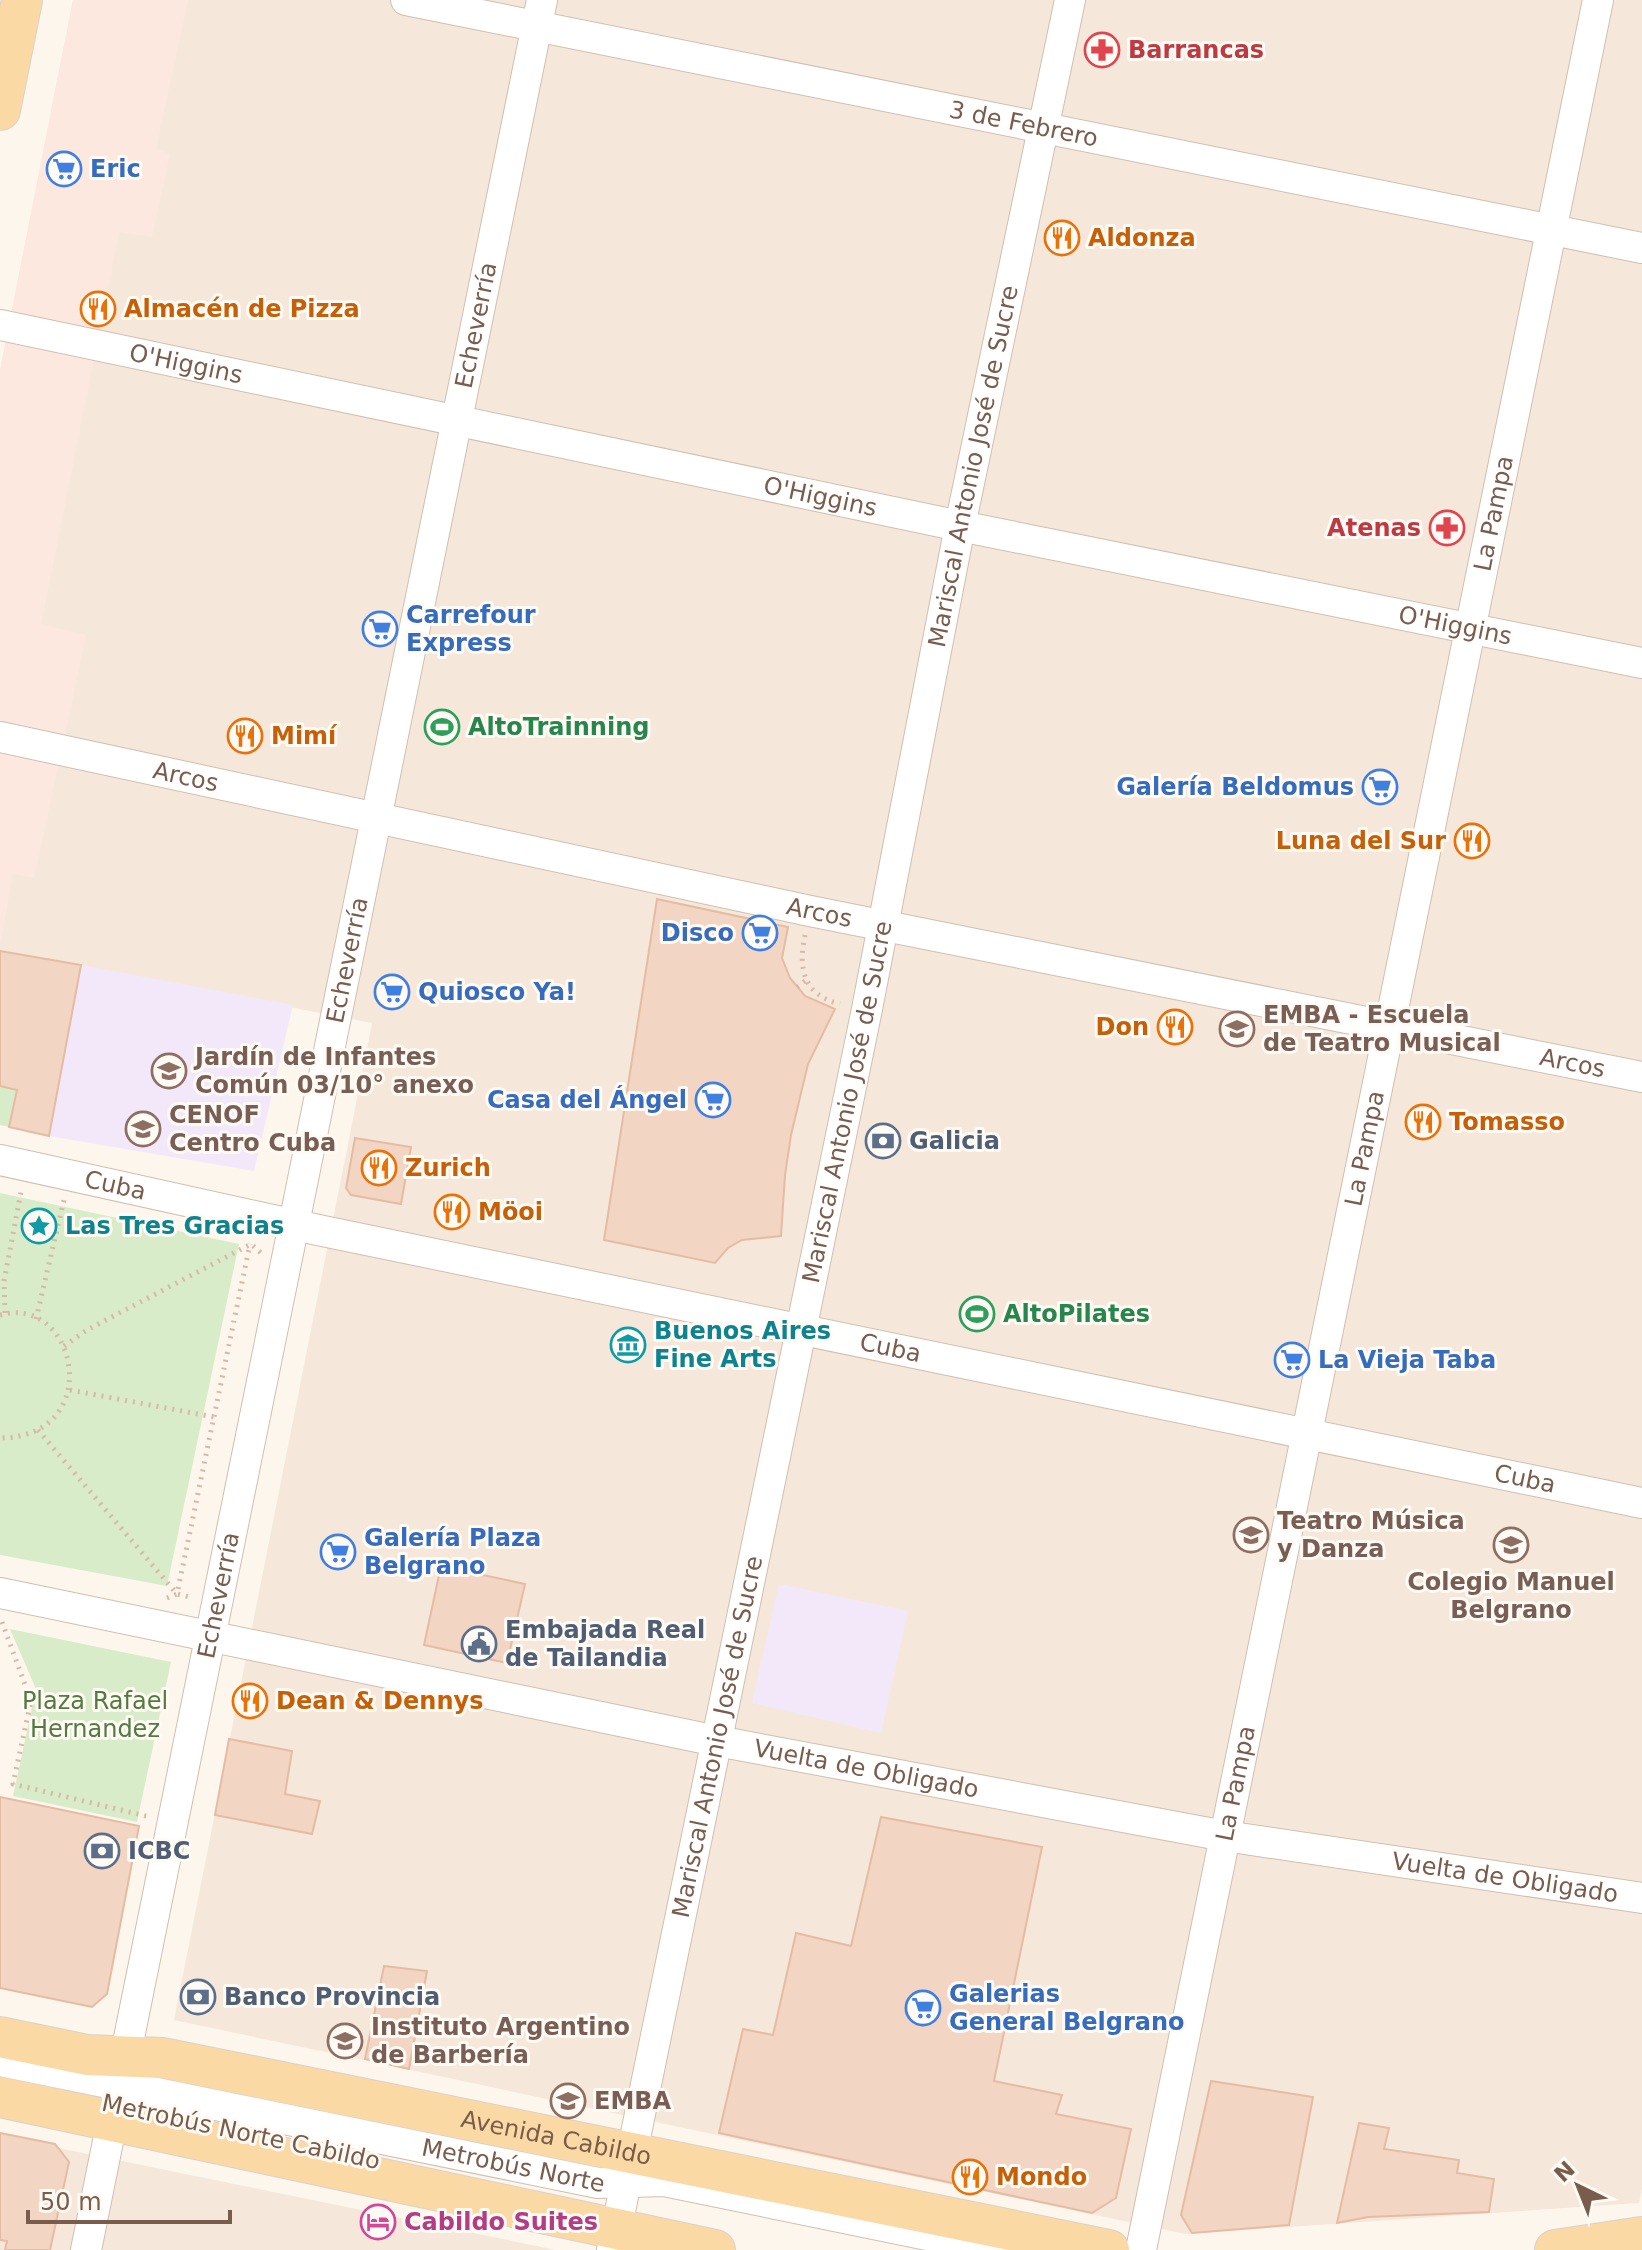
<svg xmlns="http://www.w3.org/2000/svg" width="1642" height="2250" font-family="'DejaVu Sans',sans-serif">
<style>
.residential{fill:#f5e8da}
.commercial{fill:#fde8e0}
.education{fill:#f3e8fa}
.green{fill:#d8ecc9}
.building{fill:#f3d5c3;stroke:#e6bba3;stroke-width:2}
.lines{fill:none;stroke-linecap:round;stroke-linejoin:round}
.minor-casing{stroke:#d1beb0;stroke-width:32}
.major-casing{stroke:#dad1cd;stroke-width:42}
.path{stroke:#d9b8a5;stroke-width:5;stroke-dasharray:2 6;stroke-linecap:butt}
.minor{stroke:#fff;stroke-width:30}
.major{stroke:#fbd9a5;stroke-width:40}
.labels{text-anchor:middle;stroke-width:6;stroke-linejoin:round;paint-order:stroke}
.health-label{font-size:24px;font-weight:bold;fill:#be3a42;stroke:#fffaf3;text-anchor:start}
.street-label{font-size:24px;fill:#7a5c4d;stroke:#fffaf3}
.shop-label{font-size:24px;font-weight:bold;fill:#366cbe;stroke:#fffaf3;text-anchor:start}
.food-label{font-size:24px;font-weight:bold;fill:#c56008;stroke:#fffaf3;text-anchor:start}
.leisure-label{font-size:24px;font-weight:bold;fill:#27864d;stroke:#fffaf3;text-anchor:start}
.education-label{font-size:24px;font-weight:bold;fill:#785e54;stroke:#fffaf3;text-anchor:start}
.service-label{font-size:24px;font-weight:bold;fill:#4e5e75;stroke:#fffaf3;text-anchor:start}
.culture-label{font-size:24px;font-weight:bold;fill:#0d838f;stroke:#fffaf3;text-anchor:start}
.park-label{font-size:24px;fill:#537a41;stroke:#fffaf3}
.hotel-label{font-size:24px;font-weight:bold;fill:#b23c85;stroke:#fffaf3;text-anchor:start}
</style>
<rect width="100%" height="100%" fill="#fdf6ec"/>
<path class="residential" d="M73,0H1642V2188L1639,2203L1185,2234L174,2020L372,1023L0,951V371Z
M0,2136L556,2250H0Z"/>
<path class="commercial" d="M73,0H188L156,149L170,154L152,237L119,232L41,624L86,635L34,878L13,874L0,945V371Z"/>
<path class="education" d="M81,965L293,1005L254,1171L49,1136Z
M779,1584L908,1611L881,1733L752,1703Z"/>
<path class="green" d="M0,1086L17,1090L9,1127L0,1125Z
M0,1193L239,1244L167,1586L0,1555Z
M10,1629L171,1662L137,1822L13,1796L36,1689Z"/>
<path class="building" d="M657,899L788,927L782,958L790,978L805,996L835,1009L808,1064L791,1135L785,1175L781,1236L742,1240L728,1248L715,1263L604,1240Z
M0,951L81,965L49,1136L9,1127L17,1090L0,1086Z
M355,1138L411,1147L401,1204L351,1195L346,1188Z
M441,1566L525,1584L507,1663L424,1645Z
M229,1739L292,1751L285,1794L320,1801L312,1834L215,1815Z
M0,1797L139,1826L107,1994L92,2007L0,1988Z
M881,1817L1042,1847L994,2081L1062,2095L1056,2114L1131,2129L1116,2198L1092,2213L719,2133L743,2029L773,2035L796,1933L851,1946Z
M384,1966L427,1971L409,2069L365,2059Z
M1211,2081L1313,2097L1289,2225L1192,2233L1181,2215Z
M1359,2123L1389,2128L1384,2149L1459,2160L1457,2173L1494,2179L1489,2212L1368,2217L1337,2223Z
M0,2133L55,2144L69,2162L50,2250H5L7,2241L0,2240Z"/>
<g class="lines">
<g class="minor-casing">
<g id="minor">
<path id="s1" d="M406,0L1642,248"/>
<path id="s2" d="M0,325L960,526L1642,663"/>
<path id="s3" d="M0,737L810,911L1642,1077"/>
<path id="s4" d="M0,1160L318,1230L1642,1503"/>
<path id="s5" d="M0,1593L717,1741L1225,1836L1642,1898"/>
<path id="s6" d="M0,2061L598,2183L664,2181L1000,2250"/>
<path id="s7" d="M86,2250L542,0"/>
<path id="s8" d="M612,2250L867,1009L960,526L1070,0"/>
<path id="s9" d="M1141,2250L1598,0"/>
</g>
</g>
<g class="major-casing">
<g id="major">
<path d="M0,110L22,0"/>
<path id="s10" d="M0,2037L87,2055L163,2058L1109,2250"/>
<path d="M0,2097L715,2250"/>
<path d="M1555,2250L1642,2237"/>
</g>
</g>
<path class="path" d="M805,935C798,968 803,995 840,1004
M797,987L805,981
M5,1313L4,1281L21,1192
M0,1315C77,1293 107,1437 0,1438
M36,1319L64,1200
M64,1346L87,1330L251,1244L261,1253
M70,1390L214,1417
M38,1430L177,1594L193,1598
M167,1598L177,1594L250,1244
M2,1622L31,1701L13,1784L146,1816"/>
<use href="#minor" class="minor"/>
<use href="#major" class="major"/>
</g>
<defs>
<g id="pharmacy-ring" transform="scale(1.8)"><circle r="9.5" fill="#fffaf3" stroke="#e0444e" stroke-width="1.5"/><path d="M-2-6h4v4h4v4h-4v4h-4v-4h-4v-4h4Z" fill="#e0444e"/></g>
<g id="supermarket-ring" transform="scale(1.8)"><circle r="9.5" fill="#fffaf3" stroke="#3f7fe0" stroke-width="1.5"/><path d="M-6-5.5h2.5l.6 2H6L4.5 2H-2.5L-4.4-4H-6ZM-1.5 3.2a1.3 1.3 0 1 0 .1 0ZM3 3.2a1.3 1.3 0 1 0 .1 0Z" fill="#3f7fe0"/></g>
<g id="restaurant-ring" transform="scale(1.8)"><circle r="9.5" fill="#fffaf3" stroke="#e8710a" stroke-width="1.5"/><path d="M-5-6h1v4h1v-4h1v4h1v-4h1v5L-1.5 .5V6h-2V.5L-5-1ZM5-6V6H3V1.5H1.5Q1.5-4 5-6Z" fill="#e8710a"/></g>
<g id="stadium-ring" transform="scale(1.8)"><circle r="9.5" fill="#fffaf3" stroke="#2e9e5b" stroke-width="1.5"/><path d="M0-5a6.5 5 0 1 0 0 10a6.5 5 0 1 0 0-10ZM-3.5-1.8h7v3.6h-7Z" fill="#2e9e5b"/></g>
<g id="university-ring" transform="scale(1.8)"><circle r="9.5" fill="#fffaf3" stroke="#8d6e63" stroke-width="1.5"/><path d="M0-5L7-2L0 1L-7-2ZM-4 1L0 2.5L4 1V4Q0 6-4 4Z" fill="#8d6e63"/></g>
<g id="school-ring" transform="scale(1.8)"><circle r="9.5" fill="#fffaf3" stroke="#8d6e63" stroke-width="1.5"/><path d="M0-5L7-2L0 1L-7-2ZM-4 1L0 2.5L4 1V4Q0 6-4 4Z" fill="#8d6e63"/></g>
<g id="bank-ring" transform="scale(1.8)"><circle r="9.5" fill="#fffaf3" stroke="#5c6f8a" stroke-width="1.5"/><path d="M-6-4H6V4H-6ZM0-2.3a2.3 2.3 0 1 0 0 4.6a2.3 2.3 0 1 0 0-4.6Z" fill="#5c6f8a"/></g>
<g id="sight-ring" transform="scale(1.8)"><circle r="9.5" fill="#fffaf3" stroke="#0f9aa8" stroke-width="1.5"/><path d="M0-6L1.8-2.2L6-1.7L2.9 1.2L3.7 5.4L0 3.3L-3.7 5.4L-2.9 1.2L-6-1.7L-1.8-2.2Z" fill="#0f9aa8"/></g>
<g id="museum-ring" transform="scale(1.8)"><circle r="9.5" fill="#fffaf3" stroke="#0f9aa8" stroke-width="1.5"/><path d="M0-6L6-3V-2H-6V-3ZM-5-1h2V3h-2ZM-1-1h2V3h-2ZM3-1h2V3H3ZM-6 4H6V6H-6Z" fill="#0f9aa8"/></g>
<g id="civic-ring" transform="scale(1.8)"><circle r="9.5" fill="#fffaf3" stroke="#5c6f8a" stroke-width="1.5"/><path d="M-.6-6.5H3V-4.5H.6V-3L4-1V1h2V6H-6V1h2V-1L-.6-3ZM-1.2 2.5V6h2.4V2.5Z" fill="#5c6f8a"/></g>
<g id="hotel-ring" transform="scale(1.8)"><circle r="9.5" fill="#fffaf3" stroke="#d1479c" stroke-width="1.5"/><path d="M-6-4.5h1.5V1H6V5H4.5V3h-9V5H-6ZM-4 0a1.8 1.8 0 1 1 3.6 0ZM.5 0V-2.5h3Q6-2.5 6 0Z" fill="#d1479c"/></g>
</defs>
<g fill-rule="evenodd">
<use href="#pharmacy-ring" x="1102" y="50"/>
<use href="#supermarket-ring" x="64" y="169"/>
<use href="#restaurant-ring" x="1062" y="238"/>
<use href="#restaurant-ring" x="98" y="309"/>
<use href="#pharmacy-ring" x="1447" y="528"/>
<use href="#supermarket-ring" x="380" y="629"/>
<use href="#stadium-ring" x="442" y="727"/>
<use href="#restaurant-ring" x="245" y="736"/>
<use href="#supermarket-ring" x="1380" y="787"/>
<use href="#restaurant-ring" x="1472" y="841"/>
<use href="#supermarket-ring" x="760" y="933"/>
<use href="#supermarket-ring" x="392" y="992"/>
<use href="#restaurant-ring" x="1175" y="1027"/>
<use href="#university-ring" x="1237" y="1029"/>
<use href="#school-ring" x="169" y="1071"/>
<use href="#supermarket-ring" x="713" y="1100"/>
<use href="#restaurant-ring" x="1423" y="1122"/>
<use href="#school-ring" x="143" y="1129"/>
<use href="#bank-ring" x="883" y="1141"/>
<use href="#restaurant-ring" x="379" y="1168"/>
<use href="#restaurant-ring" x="452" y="1212"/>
<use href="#sight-ring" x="39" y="1226"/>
<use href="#stadium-ring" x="977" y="1314"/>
<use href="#museum-ring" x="628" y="1345"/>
<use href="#supermarket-ring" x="1292" y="1360"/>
<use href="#university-ring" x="1251" y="1535"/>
<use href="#university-ring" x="1511" y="1545"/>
<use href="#supermarket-ring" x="338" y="1552"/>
<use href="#civic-ring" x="479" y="1644"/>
<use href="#restaurant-ring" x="250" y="1701"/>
<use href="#bank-ring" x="102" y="1851"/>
<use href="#bank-ring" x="198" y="1997"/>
<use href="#supermarket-ring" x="923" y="2008"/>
<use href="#university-ring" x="345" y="2041"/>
<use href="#university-ring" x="568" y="2101"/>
<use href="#restaurant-ring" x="970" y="2177"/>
<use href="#hotel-ring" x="378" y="2222"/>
</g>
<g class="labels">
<g class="health-label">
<text x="1128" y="58">Barrancas</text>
<text x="1421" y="536" text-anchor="end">Atenas</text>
</g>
<g class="street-label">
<text dy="8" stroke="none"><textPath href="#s1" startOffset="630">3 de Febrero</textPath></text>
<text dy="8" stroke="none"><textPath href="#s7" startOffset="1964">Echeverría</textPath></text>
<text dy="8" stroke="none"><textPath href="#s2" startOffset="190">O'Higgins</textPath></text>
<text dy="8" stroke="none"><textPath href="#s8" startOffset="1820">Mariscal Antonio José de Sucre</textPath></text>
<text dy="8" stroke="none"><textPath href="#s2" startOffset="838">O'Higgins</textPath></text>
<text dy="8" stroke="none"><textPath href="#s9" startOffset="1772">La Pampa</textPath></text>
<text dy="8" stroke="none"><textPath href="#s2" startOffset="1486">O'Higgins</textPath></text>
<text dy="8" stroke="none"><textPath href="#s3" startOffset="190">Arcos</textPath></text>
<text dy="8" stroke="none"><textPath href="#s3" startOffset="838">Arcos</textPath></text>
<text dy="8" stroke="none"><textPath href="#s7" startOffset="1316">Echeverría</textPath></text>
<text dy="8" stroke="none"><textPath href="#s3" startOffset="1606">Arcos</textPath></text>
<text dy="8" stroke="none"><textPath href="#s8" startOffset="1172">Mariscal Antonio José de Sucre</textPath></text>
<text dy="8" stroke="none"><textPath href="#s9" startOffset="1124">La Pampa</textPath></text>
<text dy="8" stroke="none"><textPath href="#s4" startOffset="118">Cuba</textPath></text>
<text dy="8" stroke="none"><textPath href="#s4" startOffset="910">Cuba</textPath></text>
<text dy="8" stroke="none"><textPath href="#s4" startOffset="1558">Cuba</textPath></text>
<text dy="8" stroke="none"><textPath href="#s7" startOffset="668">Echeverría</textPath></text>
<text dy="8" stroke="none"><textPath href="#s8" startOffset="524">Mariscal Antonio José de Sucre</textPath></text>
<text dy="8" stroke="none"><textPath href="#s5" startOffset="884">Vuelta de Obligado</textPath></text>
<text dy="8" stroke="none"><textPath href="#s9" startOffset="476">La Pampa</textPath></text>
<text dy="8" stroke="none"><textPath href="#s5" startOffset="1532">Vuelta de Obligado</textPath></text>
<text transform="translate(241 2132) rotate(12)" y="8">Metrobús Norte Cabildo</text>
<text dy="8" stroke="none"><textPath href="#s10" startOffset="566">Avenida Cabildo</textPath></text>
<text dy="8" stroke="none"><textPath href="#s6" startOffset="524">Metrobús Norte</textPath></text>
</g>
<g class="shop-label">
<text x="90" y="177">Eric</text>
<text x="406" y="623">Carrefour<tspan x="406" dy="28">Express</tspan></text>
<text x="1354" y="795" text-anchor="end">Galería Beldomus</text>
<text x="734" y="941" text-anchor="end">Disco</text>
<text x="418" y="1000">Quiosco Ya!</text>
<text x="687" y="1108" text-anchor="end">Casa del Ángel</text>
<text x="1318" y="1368">La Vieja Taba</text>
<text x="364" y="1546">Galería Plaza<tspan x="364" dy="28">Belgrano</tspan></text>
<text x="949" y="2002">Galerias<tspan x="949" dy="28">General Belgrano</tspan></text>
</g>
<g class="food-label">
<text x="1088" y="246">Aldonza</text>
<text x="124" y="317">Almacén de Pizza</text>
<text x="271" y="744">Mimí</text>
<text x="1446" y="849" text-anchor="end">Luna del Sur</text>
<text x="1149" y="1035" text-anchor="end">Don</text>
<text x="1449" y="1130">Tomasso</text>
<text x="405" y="1176">Zurich</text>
<text x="478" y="1220">Möoi</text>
<text x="276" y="1709">Dean &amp; Dennys</text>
<text x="996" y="2185">Mondo</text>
</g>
<g class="leisure-label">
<text x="468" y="735">AltoTrainning</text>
<text x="1003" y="1322">AltoPilates</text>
</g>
<g class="education-label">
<text x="1263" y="1023">EMBA - Escuela<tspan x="1263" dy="28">de Teatro Musical</tspan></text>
<text x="195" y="1065">Jardín de Infantes<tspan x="195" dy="28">Común 03/10° anexo</tspan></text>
<text x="169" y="1123">CENOF<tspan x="169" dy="28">Centro Cuba</tspan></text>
<text x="1277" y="1529">Teatro Música<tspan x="1277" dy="28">y Danza</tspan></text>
<text x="1511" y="1590" text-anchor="middle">Colegio Manuel<tspan x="1511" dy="28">Belgrano</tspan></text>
<text x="371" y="2035">Instituto Argentino<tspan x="371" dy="28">de Barbería</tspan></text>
<text x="594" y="2109">EMBA</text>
</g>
<g class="service-label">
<text x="909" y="1149">Galicia</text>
<text x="505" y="1638">Embajada Real<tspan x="505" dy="28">de Tailandia</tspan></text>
<text x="128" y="1859">ICBC</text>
<text x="224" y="2005">Banco Provincia</text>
</g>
<g class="culture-label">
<text x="65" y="1234">Las Tres Gracias</text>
<text x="654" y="1339">Buenos Aires<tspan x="654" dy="28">Fine Arts</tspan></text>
</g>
<g class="park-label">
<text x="95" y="1709">Plaza Rafael<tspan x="95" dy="28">Hernandez</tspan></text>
</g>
<g class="hotel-label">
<text x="404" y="2230">Cabildo Suites</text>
</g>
</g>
<g transform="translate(1578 2186) rotate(317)" stroke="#fffaf3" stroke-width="6" paint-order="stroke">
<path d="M0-6L14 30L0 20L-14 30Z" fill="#7a5c4d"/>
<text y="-12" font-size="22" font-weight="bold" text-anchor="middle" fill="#7a5c4d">N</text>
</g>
<path d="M28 2210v12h202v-12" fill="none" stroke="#7a5c4d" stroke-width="4"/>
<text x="40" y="2210" font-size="24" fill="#7a5c4d" stroke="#fffaf3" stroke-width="6" paint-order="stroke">50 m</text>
</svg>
